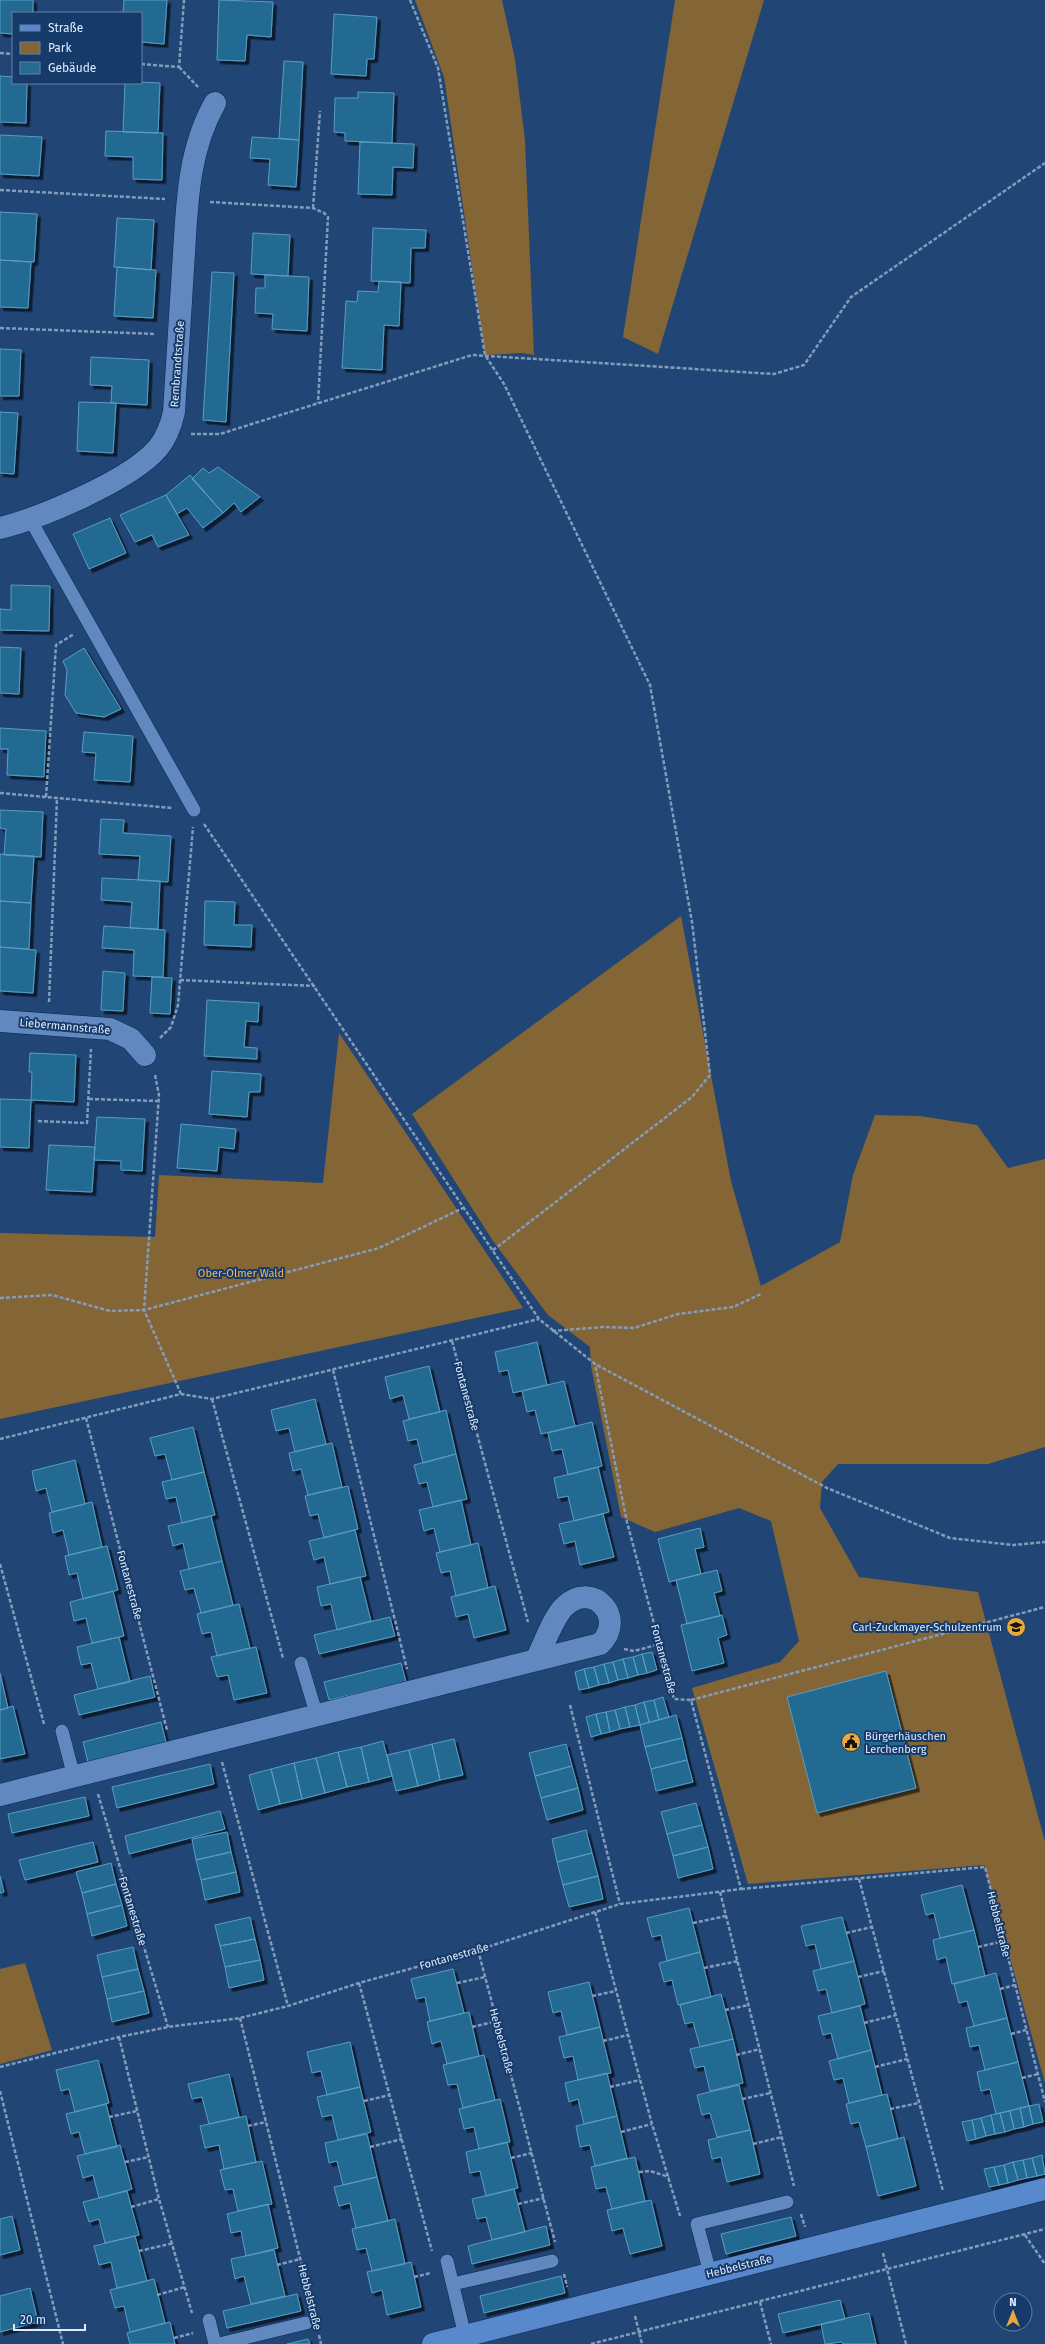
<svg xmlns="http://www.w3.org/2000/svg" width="1045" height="2344" font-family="'Fira Sans',sans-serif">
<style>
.green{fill:#846535}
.building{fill:#236b91;stroke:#589dc6;filter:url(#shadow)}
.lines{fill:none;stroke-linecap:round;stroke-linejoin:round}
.lane-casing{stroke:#052a58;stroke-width:14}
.street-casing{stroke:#052a58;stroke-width:23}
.secondary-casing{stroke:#052a58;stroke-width:23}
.path{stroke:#849cbc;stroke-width:2.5;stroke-dasharray:4 2;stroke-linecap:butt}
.lane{stroke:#6289bf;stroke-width:13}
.street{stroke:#6289bf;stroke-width:22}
.secondary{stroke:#5889cc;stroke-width:22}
.labels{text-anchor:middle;stroke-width:4;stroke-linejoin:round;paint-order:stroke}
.street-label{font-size:11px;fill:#deebfc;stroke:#163a69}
.park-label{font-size:11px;fill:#f9b852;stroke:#163a69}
.poi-label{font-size:11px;fill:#deebfc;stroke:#163a69;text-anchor:end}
</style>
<defs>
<filter id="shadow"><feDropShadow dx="3.5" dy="3.5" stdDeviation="0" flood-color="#0009"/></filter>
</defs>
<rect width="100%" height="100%" fill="#214575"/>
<path class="green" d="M415,0H502L515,59L525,140L534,355L522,353L485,355L444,77Z
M675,0H764L658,354L623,337Z
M681,916L731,1181L761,1286L840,1242L853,1175L875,1115L920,1116L977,1125L1008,1168L1045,1159V1447L988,1464H838L822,1482L820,1508L859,1577L978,1592L1045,1842V2083L984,1865L748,1884L692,1688L780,1662L799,1641L771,1521L739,1508L655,1532L621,1517L591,1366L590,1347L548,1315L493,1241L412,1114Z
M339,1033L523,1308L0,1419V1233L155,1237L159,1175L323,1183Z
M25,1963L52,2050L0,2064V1969Z"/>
<path class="building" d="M0,0H33V13H13V34L0,33Z
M124,0H167L164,44L141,42V13H123Z
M219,0L273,2L271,37L247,35L245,61L217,60Z
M334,14L377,17L374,59H367L366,76L331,74Z
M284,61L303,62L299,140L279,138Z
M0,76L13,77V83H27L26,123L0,122Z
M141,82L160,83L158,133L123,132L125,83Z
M358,92L394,93L392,143L345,141V133L334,132L335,98H358Z
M106,131L163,133L162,180L133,179V157L105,156Z
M0,135L42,137L39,176L0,174Z
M252,137L299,140L296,187L268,185L270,159L250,158Z
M360,142L414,144L413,168L393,167L392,195L358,194Z
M0,212L37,214L34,262L0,260Z
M117,218L154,220L151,270L114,267Z
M373,228L426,230L425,248H411L410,283L371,281Z
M253,233L290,235L288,276L251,274Z
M0,260L31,262L28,308L0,307Z
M117,267L156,270L153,318L114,316Z
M212,272L234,273L226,422L203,420Z
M265,275L309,277L307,331L272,329L273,314L255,313L256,288H265Z
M379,281L401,282L399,326L384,325L382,370L342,368L346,301L357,302L358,291L378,292Z
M0,349L21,350L19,396H0Z
M91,357L149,360L147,405L111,403L112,386L90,385Z
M79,402L116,403L113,453L77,451Z
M0,412L18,413L14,474L0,473Z
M218,467L260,497L241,512L234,503L223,513L192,479L203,468L209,473Z
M190,475L223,513L203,528L187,508L177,514L166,495Z
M166,495L189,535L158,547L152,535L135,542L120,515Z
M110,518L126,553L89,569L73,534Z
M11,585L50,586L49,631L0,630V609L11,610Z
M0,647L21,648L19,694L0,693Z
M84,648L121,709L104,717L76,713L65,695L67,670L63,661Z
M0,728L46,731L44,777L7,775L8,749H0Z
M84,732L133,736L130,782L94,780L96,753L82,752Z
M0,810L43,812L41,857L4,855L6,829L0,828Z
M101,819L124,820L123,833L171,836L168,882L138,880L140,856L99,854Z
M0,854L34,856L31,903L0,901Z
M102,878L160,881L158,929L130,928L132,902L101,900Z
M0,901L31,903L29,949L0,947Z
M205,901L235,902L234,925H252L251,947L204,945Z
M104,926L165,930L163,977L133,976L134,950L102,948Z
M0,947L36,950L33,993L0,991Z
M103,971L125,973L123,1011L101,1010Z
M152,977L172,978L170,1014L150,1013Z
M207,1000L259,1003L258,1022L246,1021L244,1047L257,1048V1059L204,1056Z
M30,1053L76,1055L74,1102L31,1100L32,1072H29Z
M212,1071L261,1074L260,1092H249L247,1117L209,1114Z
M0,1099L31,1100L29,1148L0,1147Z
M97,1117L145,1119L142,1171L121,1170V1161L94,1160Z
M181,1124L236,1129L234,1149L219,1147L217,1171L177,1168Z
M49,1145L95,1147L92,1192L46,1190Z
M537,1342L547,1385L513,1393L508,1370L499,1372L495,1352Z
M429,1366L440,1412L409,1419L403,1395L390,1399L385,1377Z
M564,1381L575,1426L541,1434L535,1410L527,1412L522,1391Z
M315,1399L326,1444L295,1452L289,1428L276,1431L271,1410Z
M446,1410L456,1454L423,1463L417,1439L408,1441L403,1421Z
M592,1422L602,1466L568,1475L562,1449L552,1451L548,1433Z
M193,1427L204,1472L172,1480L165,1454L155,1456L150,1438Z
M332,1443L342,1487L308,1495L301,1469L293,1471L289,1453Z
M456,1454L467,1499L433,1507L427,1482L419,1484L414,1465Z
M75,1460L85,1504L52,1512L46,1488L36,1491L32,1471Z
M598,1467L609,1512L574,1521L568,1496L558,1498L554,1478Z
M204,1472L215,1515L182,1523L176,1497L166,1499L162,1482Z
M348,1486L358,1529L324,1538L318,1514L310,1516L305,1496Z
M461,1500L471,1545L440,1552L434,1528L424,1531L419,1510Z
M92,1502L102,1547L69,1555L63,1530L53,1533L49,1513Z
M603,1514L614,1557L580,1565L575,1541L564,1544L559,1524Z
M211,1516L222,1561L189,1569L183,1543L173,1546L168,1526Z
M700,1528L704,1547L695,1549L701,1574L669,1582L658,1539Z
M355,1530L366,1576L330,1584L324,1557L314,1560L309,1541Z
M478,1543L488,1588L456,1596L450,1571L441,1573L436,1553Z
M107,1546L118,1590L83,1599L77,1573L69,1575L65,1556Z
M222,1561L233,1605L201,1613L194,1588L185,1590L180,1571Z
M717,1570L722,1591L714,1593L720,1616L687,1624L676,1580Z
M360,1577L371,1621L337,1630L331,1604L321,1606L317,1587Z
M495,1586L506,1630L474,1638L468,1614L456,1617L451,1597Z
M113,1591L124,1636L92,1643L86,1618L74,1621L70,1602Z
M239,1604L250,1648L217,1656L211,1632L202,1634L197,1614Z
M722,1615L727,1635L718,1638L724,1663L692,1671L681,1625Z
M390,1617L395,1636L319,1654L314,1635Z
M119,1637L130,1682L98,1689L91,1663L81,1665L77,1647Z
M256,1647L267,1693L234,1700L228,1675L217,1677L211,1657Z
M652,1652L657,1670L647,1673L642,1654Z
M642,1654L647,1673L638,1675L633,1657Z
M633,1657L638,1675L628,1678L623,1659Z
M623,1659L628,1678L618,1680L613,1662Z
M613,1662L618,1680L609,1683L604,1664Z
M401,1663L406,1682L329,1700L324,1682Z
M604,1664L609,1683L599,1685L594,1667Z
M594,1667L599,1685L589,1688L584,1669Z
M584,1669L589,1688L579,1690L575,1672Z
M886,1671L916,1788L817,1813L787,1697Z
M0,1673L8,1708L0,1710Z
M150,1676L155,1697L79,1715L74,1695Z
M663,1697L669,1717L659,1720L654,1700Z
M654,1700L659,1720L649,1722L644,1702Z
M644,1702L649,1722L640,1725L635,1705Z
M635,1705L640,1725L630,1727L625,1707Z
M13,1706L25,1754L0,1759V1710Z
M625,1707L630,1727L620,1729L615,1710Z
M615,1710L620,1729L610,1732L606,1712Z
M606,1712L610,1732L601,1734L596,1714Z
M596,1714L601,1734L591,1737L586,1717Z
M676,1715L682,1738L645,1747L640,1725Z
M161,1722L166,1742L88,1762L83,1742Z
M682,1738L687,1760L651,1769L645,1747Z
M454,1739L463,1775L440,1780L432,1744Z
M383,1741L392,1776L369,1782L361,1747Z
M432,1744L440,1780L418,1786L409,1750Z
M566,1744L572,1766L535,1776L529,1753Z
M361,1747L369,1782L347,1787L338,1752Z
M409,1750L418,1786L396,1791L387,1755Z
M338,1752L347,1787L325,1793L316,1758Z
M316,1758L325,1793L302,1799L294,1763Z
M687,1760L693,1782L656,1791L651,1769Z
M294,1763L302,1799L280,1804L271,1769Z
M210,1764L214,1784L117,1808L112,1787Z
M572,1766L578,1788L541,1798L535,1776Z
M271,1769L280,1804L258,1810L249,1775Z
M578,1788L583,1810L547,1820L541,1798Z
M85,1797L89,1816L12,1833L8,1814Z
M696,1803L702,1825L667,1834L661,1812Z
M220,1811L225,1829L129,1854L125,1836Z
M702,1825L708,1847L673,1856L667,1834Z
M586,1830L592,1853L557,1862L552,1839Z
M227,1832L231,1852L196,1860L192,1839Z
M93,1842L98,1862L25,1880L19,1860Z
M708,1847L713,1869L678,1878L673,1856Z
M231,1852L236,1872L201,1880L196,1860Z
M592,1853L598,1876L563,1885L557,1862Z
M111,1863L116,1884L82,1893L76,1872Z
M236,1872L240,1892L205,1900L201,1880Z
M0,1876L4,1892L0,1893Z
M598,1876L603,1899L569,1907L563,1885Z
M116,1884L122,1905L87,1914L82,1893Z
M962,1885L974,1930L940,1938L934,1913L926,1915L921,1895Z
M122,1905L127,1926L92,1936L87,1914Z
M689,1908L700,1952L667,1961L661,1935L652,1937L647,1918Z
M250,1917L255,1939L220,1946L215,1925Z
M842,1917L854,1961L821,1969L815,1944L806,1946L801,1926Z
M974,1930L985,1976L952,1984L946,1957L937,1960L933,1940Z
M255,1939L260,1960L225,1967L220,1946Z
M133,1947L138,1969L102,1977L97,1955Z
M700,1952L711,1997L678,2005L672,1980L664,1982L659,1963Z
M260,1960L264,1980L229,1988L225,1967Z
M854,1961L865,2004L832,2013L826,1989L818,1991L813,1971Z
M138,1969L144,1991L107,1999L102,1977Z
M453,1969L464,2013L430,2021L425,1997L416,1999L411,1979Z
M996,1973L1007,2018L974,2026L967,2001L959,2003L954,1984Z
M589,1982L600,2027L567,2035L561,2011L553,2013L548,1992Z
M144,1991L149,2013L112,2022L107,1999Z
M721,1994L733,2039L700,2047L693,2022L685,2024L680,2005Z
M860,2006L871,2050L838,2059L831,2033L823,2035L818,2016Z
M469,2012L479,2056L447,2064L441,2041L432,2044L427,2022Z
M1007,2018L1018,2062L985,2070L979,2045L970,2047L966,2028Z
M600,2027L611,2073L578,2080L573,2056L564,2058L559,2037Z
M733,2039L743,2083L710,2091L704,2066L695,2068L690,2049Z
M350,2042L360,2087L327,2095L321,2071L312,2073L307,2052Z
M871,2050L882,2095L849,2103L843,2078L834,2080L829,2061Z
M484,2055L495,2100L463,2108L457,2084L448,2085L443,2065Z
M98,2060L109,2103L75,2112L69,2089L61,2091L56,2070Z
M1018,2062L1029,2106L996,2114L990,2089L981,2091L977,2072Z
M607,2073L617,2116L584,2124L578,2099L569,2102L565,2083Z
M229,2074L239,2117L209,2124L202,2097L192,2099L188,2084Z
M739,2085L750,2130L717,2137L710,2113L702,2115L697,2095Z
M360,2087L371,2132L338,2140L332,2115L322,2117L317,2097Z
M887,2094L898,2139L866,2147L859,2122L851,2124L846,2104Z
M500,2099L510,2142L479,2149L474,2127L464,2129L459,2109Z
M106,2104L117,2147L85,2154L79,2132L71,2134L66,2114Z
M1039,2104L1043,2122L1033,2124L1029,2106Z
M1029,2106L1033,2124L1024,2127L1020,2108Z
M1020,2108L1024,2127L1014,2129L1010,2111Z
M1010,2111L1014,2129L1005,2132L1000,2113Z
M1000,2113L1005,2132L995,2134L991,2115Z
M991,2115L995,2134L986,2136L981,2118Z
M246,2116L256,2162L224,2169L219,2145L205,2148L200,2126Z
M617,2116L627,2158L595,2166L590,2145L580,2147L576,2126Z
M981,2118L986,2136L976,2139L972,2120Z
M972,2120L976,2139L967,2141L962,2122Z
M750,2130L760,2174L727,2182L721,2157L712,2159L708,2140Z
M367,2134L377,2177L343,2185L337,2161L329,2163L325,2143Z
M904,2137L916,2186L878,2196L866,2147Z
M507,2142L518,2188L486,2196L480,2171L470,2173L466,2152Z
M120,2145L132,2189L99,2198L93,2175L83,2178L77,2156Z
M1042,2155L1045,2174L1037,2176L1032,2158Z
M635,2157L645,2201L612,2209L606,2187L596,2189L591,2167Z
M1032,2158L1037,2176L1027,2178L1023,2160Z
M1023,2160L1027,2178L1018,2180L1013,2162Z
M262,2161L272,2204L238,2211L233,2189L225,2190L220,2170Z
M1013,2162L1018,2180L1008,2183L1004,2165Z
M1004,2165L1008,2183L999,2185L994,2167Z
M994,2167L999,2185L989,2187L984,2169Z
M377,2177L388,2221L356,2228L350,2203L339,2206L334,2187Z
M514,2189L525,2232L492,2240L486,2217L477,2219L472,2199Z
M127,2191L139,2235L105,2243L99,2219L89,2222L83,2202Z
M651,2200L662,2246L630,2254L623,2228L612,2231L607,2210Z
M268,2204L278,2248L246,2256L241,2231L231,2233L227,2214Z
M12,2216L20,2250L0,2255V2219Z
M791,2217L796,2236L726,2254L721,2234Z
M395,2219L405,2264L372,2271L366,2248L357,2250L352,2229Z
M546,2226L550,2245L472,2264L468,2246Z
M135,2236L147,2281L117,2288L111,2262L99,2265L94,2246Z
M274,2250L285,2296L251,2304L244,2276L235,2279L231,2259Z
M411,2262L421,2307L387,2315L382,2290L372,2293L367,2272Z
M561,2276L565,2293L484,2313L480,2296Z
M154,2279L165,2323L130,2332L124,2306L115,2308L110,2290Z
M30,2288L38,2322L0,2332V2296Z
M297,2294L301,2311L227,2328L223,2311Z
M840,2300L845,2319L783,2333L778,2314Z
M869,2313L876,2344H843L842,2342L825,2344L821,2324Z
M170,2322L175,2344H130L127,2333Z
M308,2339L310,2344H287Z"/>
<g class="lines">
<g class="lane-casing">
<path id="lane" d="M30,519L194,810
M301,1663L317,1716
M62,1731L74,1777
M447,2261L465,2336
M710,2273L697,2224L787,2202
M453,2284L552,2261
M209,2320L215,2344
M219,2344L306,2323"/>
</g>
<g class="street-casing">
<path id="street" d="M0,528C41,518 131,480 158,448C167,437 171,426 174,412C177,364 180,317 183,269C187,212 186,154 215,103
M0,1021L110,1029L131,1039L145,1055
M0,1795L600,1644C627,1618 593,1580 565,1606C553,1617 544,1645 536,1660"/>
</g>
<g class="secondary-casing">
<path id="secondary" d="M433,2344L1045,2189"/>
</g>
<path class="path" d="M410,0L438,68L485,355L504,384L650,685L692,922L710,1075L692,1097L492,1251
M0,53L13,54
M141,64L179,67L184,0
M179,67L198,87
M0,190L165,199
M210,202L313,208L324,213L328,217L318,403
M313,208L320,111
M0,328L155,334
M191,434H220L472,355L774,374L804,365L851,297L1045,163
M0,793L172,808
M46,797L56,645L74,634
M204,824L539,1319L595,1364L827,1488L950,1538L1013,1545L1045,1542
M180,980L315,986
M49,1002L57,798
M160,1038L171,1027L178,1005L193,827
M155,1075L159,1095L144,1310L181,1394
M89,1099L159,1101
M38,1121L87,1123L91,1049
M0,1298L52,1295L110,1311L144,1310L379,1248L463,1208
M552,1331L603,1327L634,1328L678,1314L733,1307L761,1294
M452,1341L528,1622
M333,1370L407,1669
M212,1399L283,1658
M86,1418L167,1730
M0,1439L181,1394L212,1399L539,1319
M0,1564L44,1724
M624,1649L634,1651L660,1644
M691,1700L1045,1607
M570,1705L620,1904
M222,1762L288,2006
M98,1794L168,2027
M859,1879L943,2191
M741,1889L985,1867L1045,2102
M720,1892L794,2186
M595,1912L652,2124L680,2216
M693,1923L726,1916
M846,1933L872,1927
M978,1947L1004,1941
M478,1950L555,2242
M704,1968L738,1961
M858,1977L884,1971
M359,1983L432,2251
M457,1983L485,1977
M1000,1989L1015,1985
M592,1996L616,1991
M725,2010L749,2005
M240,2018L312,2306
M864,2023L896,2015
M472,2027L497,2021
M1011,2034L1026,2030
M119,2037L159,2199L192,2313
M603,2041L628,2035
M736,2055L760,2049
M0,2067L119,2037L168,2027L240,2018L288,2006L359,1983L478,1950L620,1904L741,1889L691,1700L674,1699L627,1522L595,1364
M875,2067L907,2059
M1022,2078L1038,2074
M610,2087L640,2080
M0,2091L63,2344
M742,2099L771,2093
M364,2101L390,2095
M890,2109L919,2103
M109,2117L137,2111
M248,2126L266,2122
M621,2132L652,2124
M753,2144L782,2137
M370,2147L402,2139
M511,2158L532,2153
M125,2162L149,2157
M639,2172L650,2171L669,2177
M518,2204L544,2198
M131,2207L159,2199
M801,2214L805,2227
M1025,2235L1045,2264
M139,2251L174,2243
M883,2253L906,2344
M277,2265L300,2259
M564,2274L567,2287
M414,2277L431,2273
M157,2295L185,2287
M760,2302L771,2344
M635,2316L642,2344
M319,2335L321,2344
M174,2338L193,2333
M591,2344L1045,2229"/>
<use href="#lane" class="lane"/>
<use href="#street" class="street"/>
<use href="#secondary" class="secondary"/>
</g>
<defs>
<g id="school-disc" transform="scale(1)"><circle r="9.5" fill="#eba93a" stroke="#163a69"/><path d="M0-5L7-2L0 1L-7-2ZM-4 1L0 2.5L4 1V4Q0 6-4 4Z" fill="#111"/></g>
<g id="civic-disc" transform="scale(1)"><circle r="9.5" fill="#eba93a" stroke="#163a69"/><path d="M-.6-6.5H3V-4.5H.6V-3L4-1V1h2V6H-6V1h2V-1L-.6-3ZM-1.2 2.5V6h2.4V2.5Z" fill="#111"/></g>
</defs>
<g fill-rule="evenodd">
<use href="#school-disc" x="1016" y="1627"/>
<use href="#civic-disc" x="851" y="1742"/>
</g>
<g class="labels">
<g class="street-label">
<text transform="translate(177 364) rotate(-86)" y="4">Rembrandtstraße</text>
<text transform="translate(65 1026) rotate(5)" y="4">Liebermannstraße</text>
<text transform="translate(467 1396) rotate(75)" y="4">Fontanestraße</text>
<text transform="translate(130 1585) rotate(75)" y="4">Fontanestraße</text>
<text transform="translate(664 1659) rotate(75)" y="4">Fontanestraße</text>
<text transform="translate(133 1911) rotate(73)" y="4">Fontanestraße</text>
<text transform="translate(999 1924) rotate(76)" y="4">Hebbelstraße</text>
<text transform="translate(454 1956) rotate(-16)" y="4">Fontanestraße</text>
<text transform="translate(502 2041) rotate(75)" y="4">Hebbelstraße</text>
<text transform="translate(739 2266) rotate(-14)" y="4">Hebbelstraße</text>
<text transform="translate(310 2297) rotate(76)" y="4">Hebbelstraße</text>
</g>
<g class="park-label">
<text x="241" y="1277">Ober-Olmer Wald</text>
</g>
<g class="poi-label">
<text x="1002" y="1631">Carl-Zuckmayer-Schulzentrum</text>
<text x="865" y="1740" text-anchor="start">Bürgerhäuschen<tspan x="865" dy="13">Lerchenberg</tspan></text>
</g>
</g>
<rect x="12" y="12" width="130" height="72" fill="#163a69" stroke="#6681a4"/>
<rect x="20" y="25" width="20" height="6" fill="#5889cc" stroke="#6681a4"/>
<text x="48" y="32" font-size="12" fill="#deebfc">Straße</text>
<rect x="20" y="42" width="20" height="12" fill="#846535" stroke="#6681a4"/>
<text x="48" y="52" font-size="12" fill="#deebfc">Park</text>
<rect x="20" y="62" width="20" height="12" fill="#236b91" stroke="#6681a4"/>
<text x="48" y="72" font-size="12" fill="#deebfc">Gebäude</text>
<g transform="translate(1013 2312)"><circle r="19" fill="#163a69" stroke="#6681a4"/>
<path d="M0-3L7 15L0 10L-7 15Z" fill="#eba93a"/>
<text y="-6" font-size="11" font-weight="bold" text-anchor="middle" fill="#deebfc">N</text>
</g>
<path d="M14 2324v6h71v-6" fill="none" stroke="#deebfc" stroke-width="2"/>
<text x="20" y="2324" font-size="12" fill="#deebfc" stroke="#163a69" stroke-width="3" paint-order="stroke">20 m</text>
</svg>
